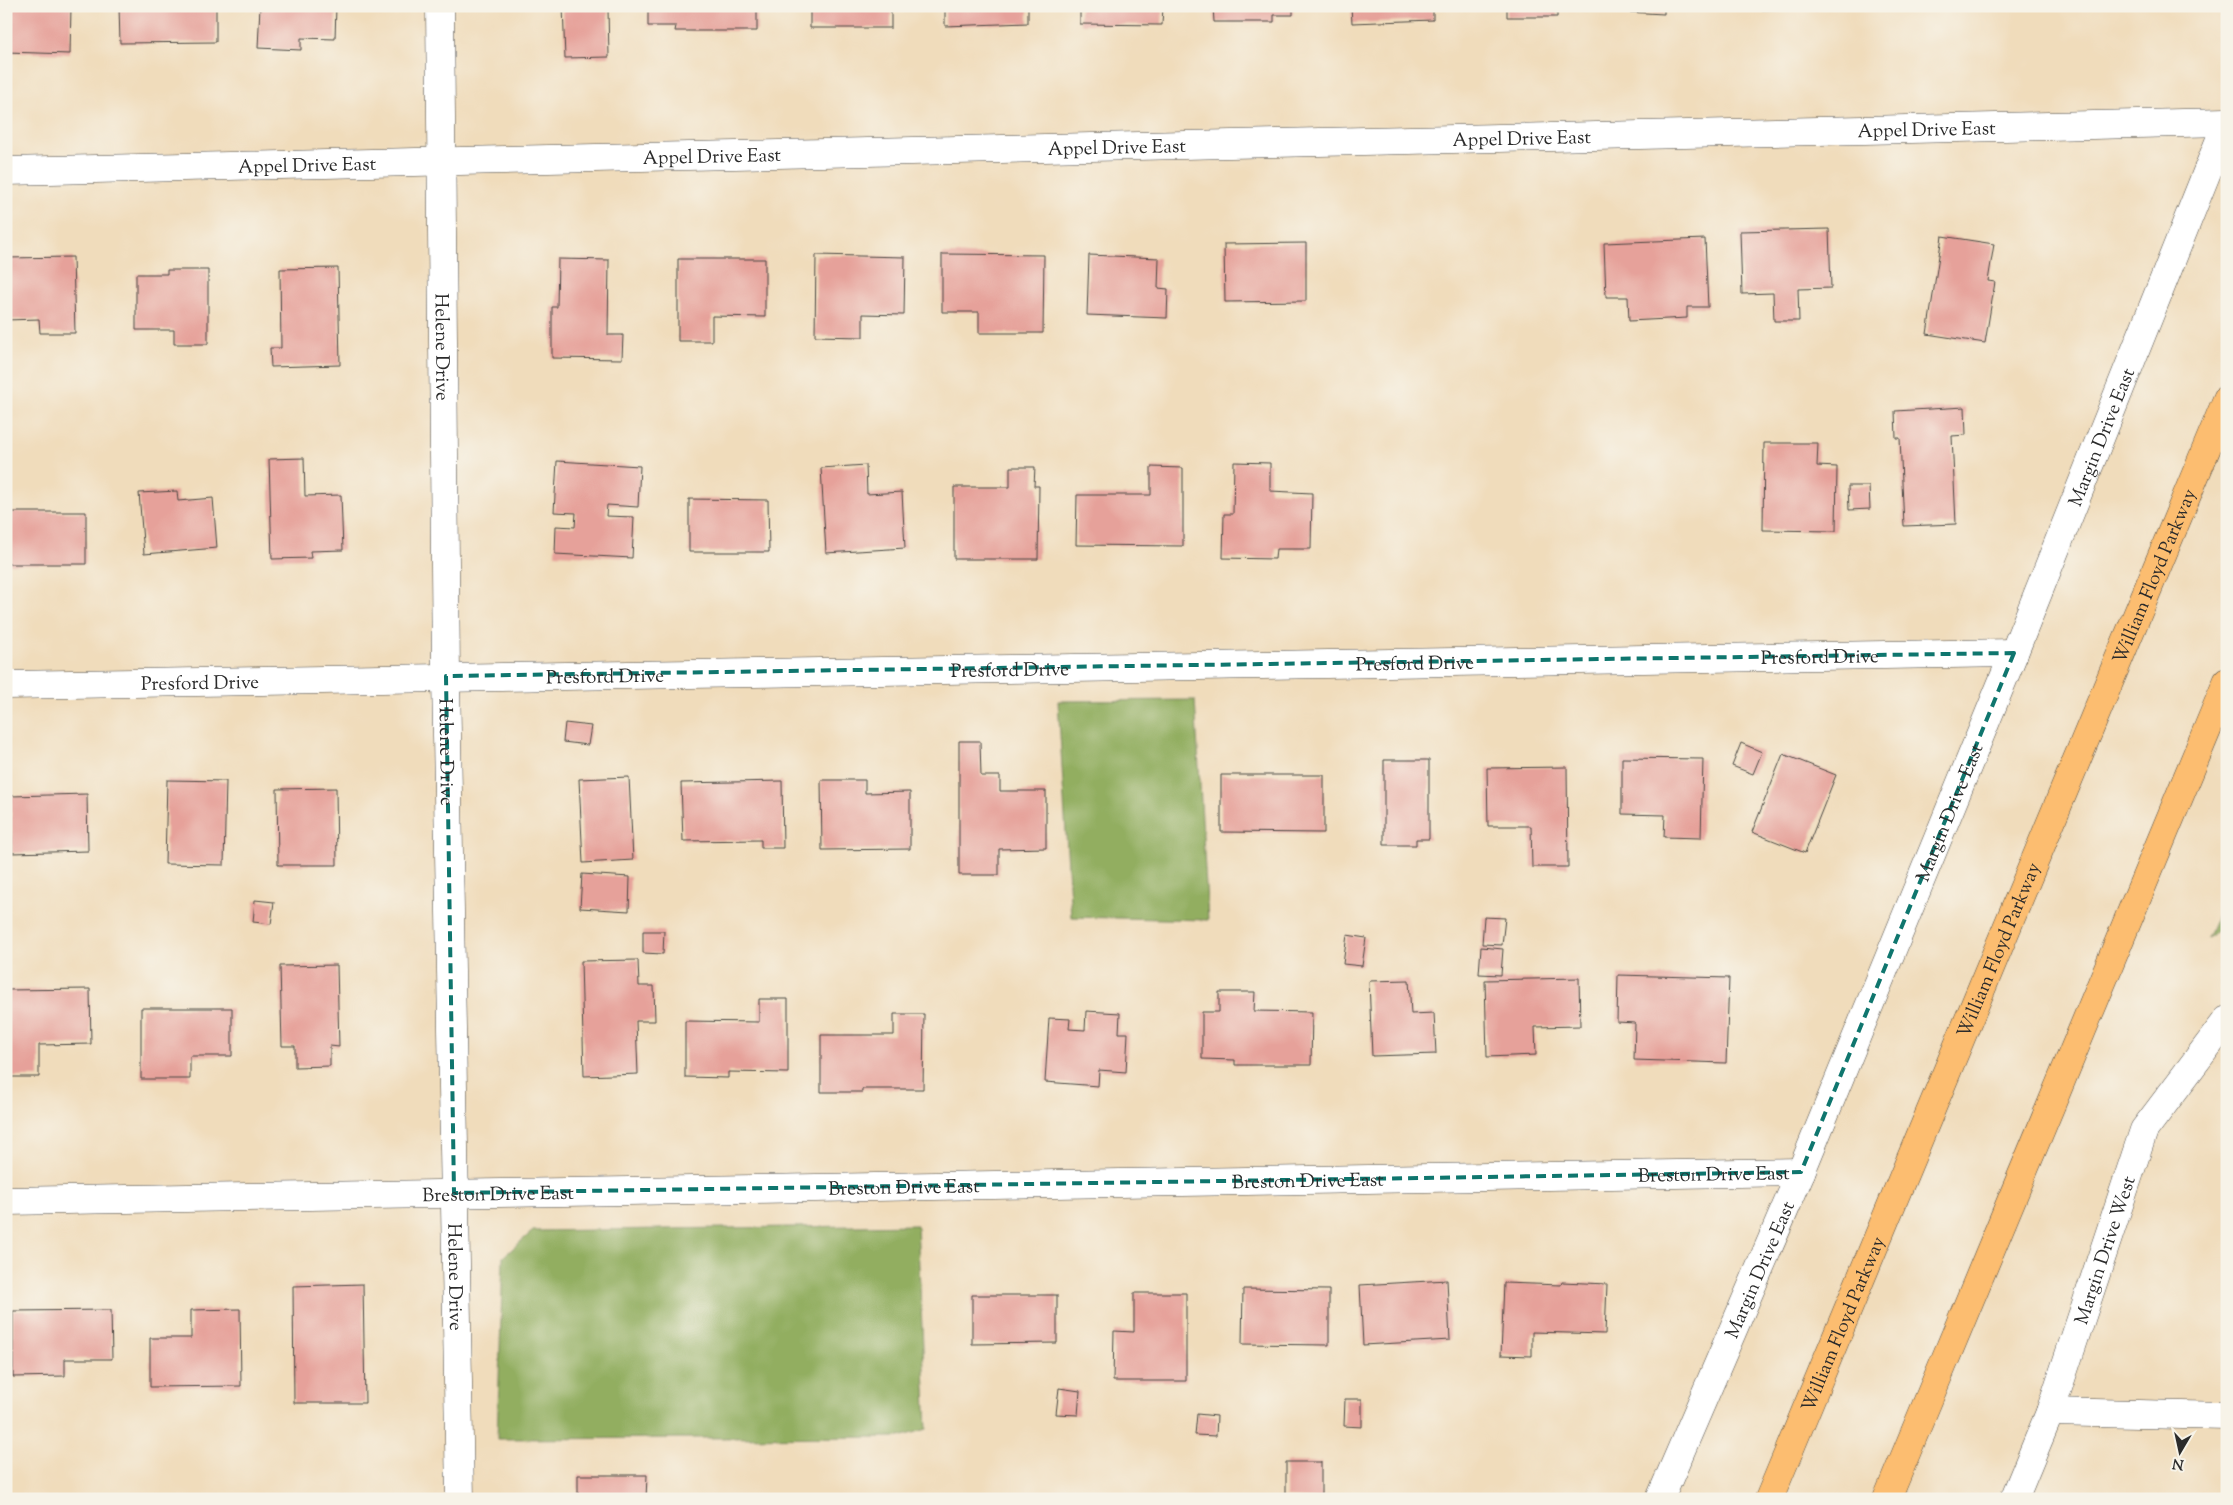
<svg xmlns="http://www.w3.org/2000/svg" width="2233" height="1505" font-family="'Sorts Mill Goudy',serif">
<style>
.forest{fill:#92ae60;stroke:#5e6c46}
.building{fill:#e6a19a}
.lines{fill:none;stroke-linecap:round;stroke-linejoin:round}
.minor-casing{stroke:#494641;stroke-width:29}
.highway-casing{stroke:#494641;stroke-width:29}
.minor{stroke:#fff;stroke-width:28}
.highway{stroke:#fcbd6f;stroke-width:28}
.marked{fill:none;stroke:#0f766e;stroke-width:4;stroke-dasharray:10 6;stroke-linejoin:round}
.labels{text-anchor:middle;stroke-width:5;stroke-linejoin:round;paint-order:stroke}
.street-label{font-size:19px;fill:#2b2b2b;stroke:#f7f3e8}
</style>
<rect width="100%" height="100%" fill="#f7f3e8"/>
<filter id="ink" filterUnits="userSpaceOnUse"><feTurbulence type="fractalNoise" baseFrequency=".02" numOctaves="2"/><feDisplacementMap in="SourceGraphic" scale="10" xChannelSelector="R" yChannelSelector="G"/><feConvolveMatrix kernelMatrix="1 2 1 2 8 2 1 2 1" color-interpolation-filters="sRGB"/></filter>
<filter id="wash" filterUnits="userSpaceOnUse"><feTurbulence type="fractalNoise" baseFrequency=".0096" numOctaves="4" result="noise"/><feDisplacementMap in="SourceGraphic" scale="20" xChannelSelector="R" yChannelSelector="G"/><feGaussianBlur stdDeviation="1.12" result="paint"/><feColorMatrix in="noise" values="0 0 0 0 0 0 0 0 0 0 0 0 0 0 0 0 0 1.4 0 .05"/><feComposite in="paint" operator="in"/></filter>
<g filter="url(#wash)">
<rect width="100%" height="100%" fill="#f0dcbb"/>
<path class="forest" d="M1195,700L1208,920L1071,917L1058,701Z
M2227,891V920L2207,939Z
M917,1225L927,1429L900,1437L497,1439L503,1257L533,1231Z"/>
<g id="blocks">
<path class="building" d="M6,6H71L70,54L6,52Z
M119,6H216V42L120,43Z
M260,6H336L335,39L301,38V50L258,48Z
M563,6H617V9H608L609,57L565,58Z
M648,6H757V31H675L676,26H648Z
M810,6H891V28H810Z
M945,6H1028V23L945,26Z
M1080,6H1163L1162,25L1080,24Z
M1213,6H1293V15H1274V22H1214Z
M1351,6H1433V20L1352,23Z
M1507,6H1557V17H1507Z
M1607,6H1664V14L1607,11Z
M1743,6H1818V9L1743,10Z
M1887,6H1999V8L1887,9Z
M1829,229L1831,288L1798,289L1799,321H1774L1773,293L1742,294L1740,231Z
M1942,236L1994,244L1988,281L1995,282L1985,343L1927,334Z
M1705,239L1708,307H1687V318L1629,321L1628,297H1606L1604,243Z
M1306,243V301L1225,302L1224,244Z
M942,254L1044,255L1043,333H979V312H942Z
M816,255L905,257L904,315L863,314V337L815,336Z
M1089,255L1159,258L1158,288L1168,289L1167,318L1087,315Z
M73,257L75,333H40L39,319L6,320V258Z
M558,259L609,260L608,335H623L622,359L552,358V307H557Z
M678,259H765V317L712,316V341H678Z
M338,268L340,365L271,367L270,348H281L280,269Z
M167,270H208V344H174V330H136V274H167Z
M1965,407L1966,435L1952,436L1956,524L1904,526L1900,438H1896L1895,411Z
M1764,443H1818L1817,466L1837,467L1836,531L1763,530Z
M304,458L305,496L341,495L343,550L310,551L311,558L272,559L269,459Z
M557,461L640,466L638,507L607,505L606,516L634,517L632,558L555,554L556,526L575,527L576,513L554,512Z
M1234,462L1270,463V491L1312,493L1311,549H1276L1275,559L1223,558L1224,514H1233Z
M866,465L867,494L902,492L905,548L826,553L821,468Z
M1010,467H1035L1034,486H1039L1038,559H954V487H1010Z
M1151,467L1183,468V546L1076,545L1077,495H1151Z
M1848,486H1869L1870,509L1849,510Z
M177,491L178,501L213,498L217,548L144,554L139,493Z
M689,499L768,500L769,552H689Z
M6,512H86V564H6Z
M565,723L591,726L588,745L563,742Z
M959,741H980L981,776H1000V791H1046V848L999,849V875H959Z
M1741,743L1762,752L1753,774L1732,766Z
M1783,754L1836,775L1805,853L1752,832Z
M1622,758L1703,759L1701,838L1664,837L1665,815L1622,814Z
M1384,760H1429V839H1416V845H1384Z
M1567,767L1568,867H1532L1531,826H1488L1487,768Z
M1221,775H1324V833L1221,832Z
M629,777L633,860L583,863L579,779Z
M167,780L226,781L224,865L165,864Z
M821,780H865V793L910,792V849L822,850Z
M782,781L783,848H761V840L683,841L681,783Z
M336,788L337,865H278L277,789Z
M87,794L88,851L12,853L11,796Z
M582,874L630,877L629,911L580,908Z
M255,900L274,902L271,924L253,922Z
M1484,917L1505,918L1502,945L1482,944Z
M643,931H664L663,954L643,953Z
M1347,935L1366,938L1362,966L1343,964Z
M1481,947L1503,949L1501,975L1479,974Z
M638,960L639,986H654L655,1021H636L638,1074L584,1076L581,961Z
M337,965L339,1047L330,1046V1066L295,1067V1046H282L280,966Z
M1618,975L1729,978L1726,1063L1634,1060L1635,1023L1617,1022Z
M1579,978L1580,1026L1535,1027L1536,1055L1487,1057L1485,980Z
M1409,980L1411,1014L1434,1013L1436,1054L1372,1056L1369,981Z
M90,989L91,1044L39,1045V1077H6V990Z
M1219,992H1255L1254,1011L1312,1012L1311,1065H1235V1060L1202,1059V1012H1219Z
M759,999H788V1073L728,1072V1078L685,1077V1021L759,1022Z
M141,1008H232V1056H190V1079H141Z
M1086,1011L1120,1013L1119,1033H1128L1126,1072L1099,1070L1098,1086L1045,1082L1049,1018L1070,1019L1069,1029L1085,1030Z
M894,1014H924L923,1089H862V1092H821V1035H894Z
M1447,1280L1450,1340L1363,1345L1360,1285Z
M1562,1282L1607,1284L1605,1334L1532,1332V1356L1501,1355L1504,1283L1561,1285Z
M363,1284L365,1403H294L293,1286Z
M1243,1289L1329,1290V1345L1242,1344Z
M1134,1293H1186V1381H1113L1114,1331L1134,1332Z
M972,1295H1057V1343L972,1344Z
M240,1309L241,1386L150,1387V1338H191V1310Z
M111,1310L112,1359H65V1376L13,1377V1311Z
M1059,1388L1080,1391L1078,1415L1056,1414Z
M1345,1399H1362V1427L1344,1426Z
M1197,1414L1217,1416L1216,1436L1195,1435Z
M1286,1462H1321V1499L1286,1497Z
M578,1475H647L646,1499H578Z"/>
</g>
</g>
<g filter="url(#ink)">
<use href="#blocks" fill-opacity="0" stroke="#494641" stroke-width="1"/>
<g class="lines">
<g class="minor-casing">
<g id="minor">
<path id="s1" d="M440,6L446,676L460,1499"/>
<path id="s2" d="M6,171L2227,122"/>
<path id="s3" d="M6,685L2014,653"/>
<path id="s4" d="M6,1201L1801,1172"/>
<path d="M2050,1412L2227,1416"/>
<path id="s5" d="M1660,1499L1801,1172L2014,653L2227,122"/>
<path id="s6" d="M2014,1499L2050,1412L2144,1130L2227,1020"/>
</g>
</g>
<g class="highway-casing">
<g id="highway">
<path id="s7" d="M1769,1499L2227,399"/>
<path d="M1887,1499L2227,682"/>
</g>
</g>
<use href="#minor" class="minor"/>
<use href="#highway" class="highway"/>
</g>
</g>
<path class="marked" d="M2014,653L1801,1172L454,1193L446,676Z"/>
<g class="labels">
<g class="street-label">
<text dy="7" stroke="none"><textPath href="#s2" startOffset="1921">Appel Drive East</textPath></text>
<text dy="7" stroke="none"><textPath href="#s2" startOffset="1516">Appel Drive East</textPath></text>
<text dy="7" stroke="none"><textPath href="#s2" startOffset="1111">Appel Drive East</textPath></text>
<text dy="7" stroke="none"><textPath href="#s2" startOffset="706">Appel Drive East</textPath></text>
<text dy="7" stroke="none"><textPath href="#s2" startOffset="301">Appel Drive East</textPath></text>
<text dy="7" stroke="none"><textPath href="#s1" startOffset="341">Helene Drive</textPath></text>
<text dy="7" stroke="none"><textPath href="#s5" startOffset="1150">Margin Drive East</textPath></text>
<text dy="7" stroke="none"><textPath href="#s7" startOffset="1000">William Floyd Parkway</textPath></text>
<text dy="7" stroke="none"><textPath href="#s3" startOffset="1814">Presford Drive</textPath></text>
<text dy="7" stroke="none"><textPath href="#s3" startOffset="1409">Presford Drive</textPath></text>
<text dy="7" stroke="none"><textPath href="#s3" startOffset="1004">Presford Drive</textPath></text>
<text dy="7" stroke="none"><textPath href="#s3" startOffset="599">Presford Drive</textPath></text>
<text dy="7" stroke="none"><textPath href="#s3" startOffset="194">Presford Drive</textPath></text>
<text dy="7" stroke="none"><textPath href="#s1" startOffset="746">Helene Drive</textPath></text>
<text dy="7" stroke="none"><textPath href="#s5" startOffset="745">Margin Drive East</textPath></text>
<text dy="7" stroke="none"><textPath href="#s7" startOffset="595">William Floyd Parkway</textPath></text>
<text dy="7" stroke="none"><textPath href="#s4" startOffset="1708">Breston Drive East</textPath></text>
<text dy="7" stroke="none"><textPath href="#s4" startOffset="1302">Breston Drive East</textPath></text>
<text dy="7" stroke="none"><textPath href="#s4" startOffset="898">Breston Drive East</textPath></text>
<text dy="7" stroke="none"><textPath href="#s4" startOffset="492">Breston Drive East</textPath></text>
<text dy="7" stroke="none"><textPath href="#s6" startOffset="265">Margin Drive West</textPath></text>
<text dy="7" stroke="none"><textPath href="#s5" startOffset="250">Margin Drive East</textPath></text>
<text dy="7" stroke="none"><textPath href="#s1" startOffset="1271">Helene Drive</textPath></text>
<text dy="7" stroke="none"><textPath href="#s7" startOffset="190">William Floyd Parkway</textPath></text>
</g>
</g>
<rect width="2233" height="1505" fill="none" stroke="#f7f3e8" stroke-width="25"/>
<g transform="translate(2180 1452) rotate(189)" stroke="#f7f3e8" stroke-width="4" paint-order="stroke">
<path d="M0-4L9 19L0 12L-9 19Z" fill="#2b2b2b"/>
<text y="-8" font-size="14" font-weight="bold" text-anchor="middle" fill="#2b2b2b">N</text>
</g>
</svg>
